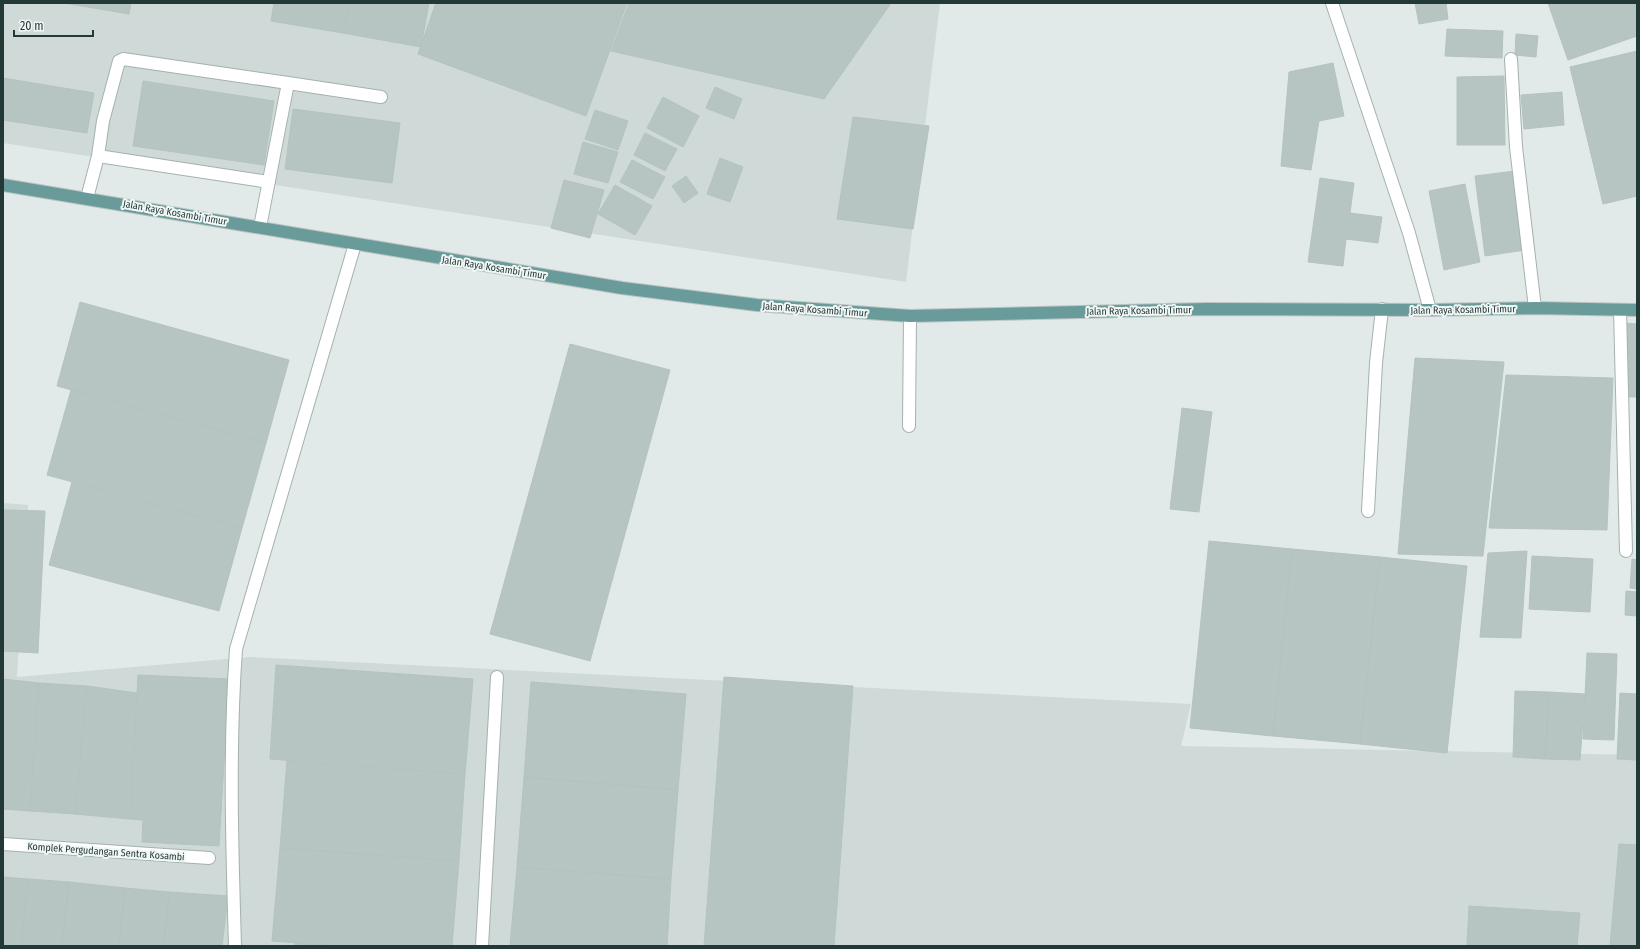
<svg xmlns="http://www.w3.org/2000/svg" width="1640" height="949" font-family="'Fira Sans Condensed',sans-serif">
<style>
.built{fill:#cfd9d7}
.building{fill:#b6c4c2;stroke:#b4c3c0}
.lines{fill:none;stroke-linecap:round;stroke-linejoin:round}
.minor-casing{stroke:#a4b1b0;stroke-width:14}
.major-casing{stroke:#bdc4c3;stroke-width:14}
.minor{stroke:#fff;stroke-width:12}
.major{stroke:#699b9b;stroke-width:12}
.labels{text-anchor:middle;stroke-width:4;stroke-linejoin:round;paint-order:stroke}
.street-label{font-size:10px;fill:#233938;stroke:#f1f7f5}
</style>
<rect width="100%" height="100%" fill="#e1eae8"/>
<path class="built" d="M3,3H940L906,282L3,143Z
M3,503L28,505L17,677L250,657L1191,704L1181,746L1637,755V946H3Z"/>
<path class="building" d="M64,3H131L129,14Z
M274,3H349L343,33L271,21Z
M349,3H429L421,47L343,33Z
M436,3H627L586,116L418,54Z
M629,3H891L824,99L611,51Z
M1415,3H1446L1448,19L1419,24Z
M1548,3H1637V36L1568,60Z
M1447,29L1503,31L1502,58L1445,56Z
M1516,34L1538,36L1536,57L1515,55Z
M1637,51V196L1603,204L1570,67Z
M1333,63L1344,116L1319,121L1311,170L1281,166L1289,72Z
M1504,76L1505,145H1457V77Z
M3,78L94,93L87,133L3,120Z
M143,81L274,101L264,165L133,146Z
M715,87L742,99L734,119L706,108Z
M1562,92L1564,125L1524,129L1521,95Z
M663,97L699,116L683,147L647,128Z
M293,109L400,123L392,183L285,169Z
M595,110L628,121L618,150L585,139Z
M853,117L929,126L913,229L837,219Z
M645,133L677,149L665,171L634,155Z
M583,142L618,152L608,183L574,174Z
M720,158L743,167L730,202L707,194Z
M632,160L665,177L653,199L620,182Z
M1515,171L1525,250L1485,256L1475,176Z
M686,176L698,193L684,203L672,186Z
M1320,178L1354,183L1350,213L1382,217L1378,243L1346,239L1343,266L1308,262Z
M564,180L604,190L590,238L551,228Z
M1465,184L1480,262L1444,270L1429,191Z
M615,185L652,206L635,235L598,214Z
M80,302L289,360L266,443L57,386Z
M1626,323L1637,324V397H1624Z
M570,344L670,370L590,661L490,634Z
M1415,358L1504,362L1483,556L1398,554Z
M1506,375L1613,378L1607,530L1489,528Z
M71,390L266,443L242,528L47,475Z
M1182,408L1212,412L1199,512L1170,509Z
M72,482L242,528L219,611L49,565Z
M3,510L45,511L38,653L3,651Z
M1209,541L1292,549L1273,736L1190,728Z
M1292,549L1380,557L1360,744L1273,736Z
M1527,551L1521,638L1480,637L1488,553Z
M1532,556L1593,559L1590,612L1529,609Z
M1380,557L1467,566L1447,753L1360,744Z
M1632,559L1637,560V589L1630,588Z
M1626,591L1637,592V616L1625,615Z
M1587,653L1617,654L1614,740L1583,739Z
M276,665L473,679L465,774L270,759Z
M138,675L229,679L219,846L142,842L143,820L130,819Z
M724,677L853,686L834,946H704Z
M3,679L39,683L30,811L3,809Z
M531,682L686,694L678,790L524,777Z
M39,683L87,686L75,814L30,811Z
M87,686L137,693L130,819L75,814Z
M1515,691L1549,692L1545,759L1513,757Z
M1549,692L1585,694L1580,760L1545,759Z
M1620,693L1637,694V760L1617,759Z
M287,761L465,774L459,861L280,848Z
M524,777L678,790L671,879L517,867Z
M1619,844L1637,845V946H1610Z
M280,848L459,861L452,946H336L272,941Z
M517,867L671,879L667,946H510Z
M3,877L28,879L21,946H3Z
M28,879L69,882L62,946H21Z
M69,882L125,888L119,946H62Z
M125,888L169,892L164,946H119Z
M169,892L228,896L222,946H164Z
M1469,906L1580,913L1577,946H1467Z
M295,943L336,946H295Z"/>
<g class="lines">
<g class="minor-casing">
<path id="minor" d="M1332,3L1409,233L1430,310
M1511,59L1516,147L1535,308
M288,83L381,97
M98,156L269,182
M87,198L98,156L103,121L119,61L123,59L288,83L260,227
M1620,310L1626,551
M909,426L910,316
M1368,511L1376,363L1382,309
M3,844L209,858
M235,946C232,847 229,747 236,649L355,244
M482,946L497,677"/>
</g>
<g class="major-casing">
<path id="major" d="M3,185L622,288L757,305L910,316L1206,309L1430,310L1535,308L1637,310"/>
</g>
<use href="#minor" class="minor"/>
<use href="#major" class="major"/>
</g>
<g class="labels">
<g class="street-label">
<text transform="translate(175 212) rotate(10)" y="4">Jalan Raya Kosambi Timur</text>
<text transform="translate(494 267) rotate(9)" y="4">Jalan Raya Kosambi Timur</text>
<text transform="translate(815 309) rotate(4)" y="4">Jalan Raya Kosambi Timur</text>
<text transform="translate(1463 309) rotate(-1)" y="4">Jalan Raya Kosambi Timur</text>
<text transform="translate(1139 310) rotate(-1)" y="4">Jalan Raya Kosambi Timur</text>
<text transform="translate(106 851) rotate(4)" y="4">Komplek Pergudangan Sentra Kosambi</text>
</g>
</g>
<rect width="1640" height="949" fill="none" stroke="#233938" stroke-width="8"/>
<path d="M14 30v6h79v-6" fill="none" stroke="#233938" stroke-width="2"/>
<text x="20" y="30" font-size="12" fill="#233938" stroke="#f1f7f5" stroke-width="3" paint-order="stroke">20 m</text>
</svg>
